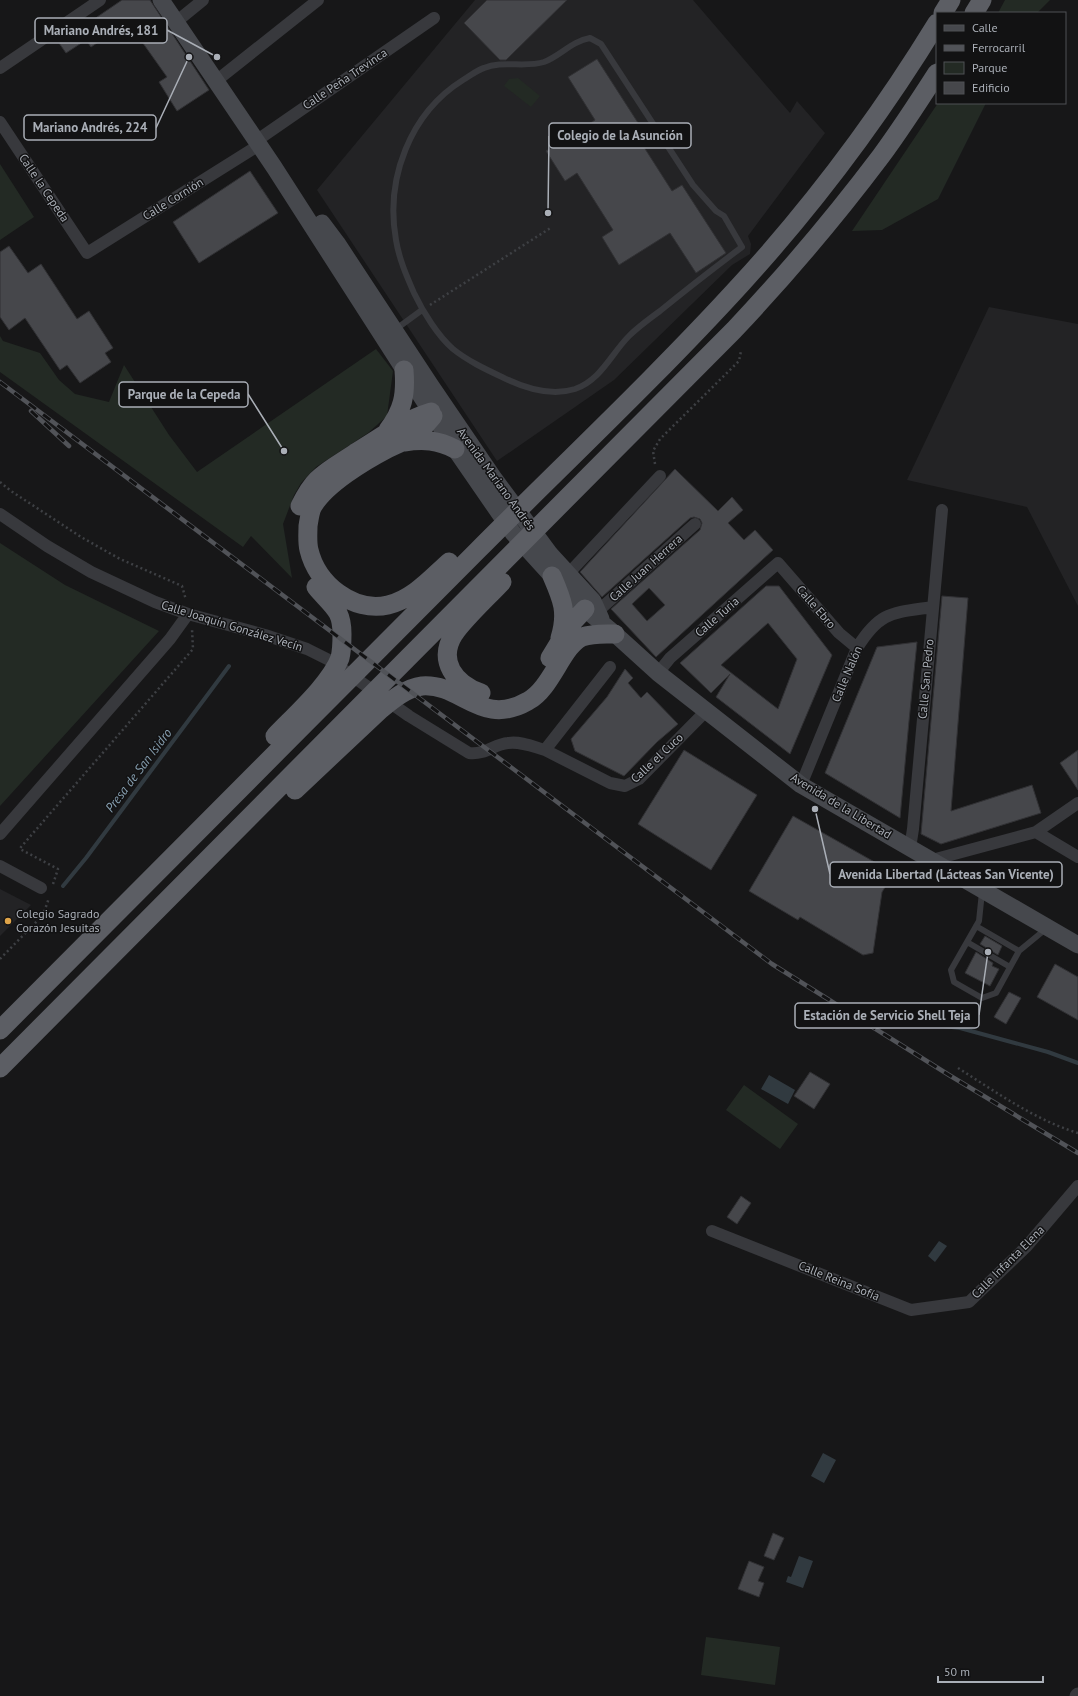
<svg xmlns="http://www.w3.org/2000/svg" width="1078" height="1696" font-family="'PT Sans',sans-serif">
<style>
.built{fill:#232325}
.green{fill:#232a24}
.water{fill:#313a40}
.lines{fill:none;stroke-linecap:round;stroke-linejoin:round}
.stream{stroke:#313a40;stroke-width:4}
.building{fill:#46474b;stroke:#313134;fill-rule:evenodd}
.path{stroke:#3e4044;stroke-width:2.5;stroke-dasharray:2 3;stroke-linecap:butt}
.service{stroke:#38393d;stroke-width:6}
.minor{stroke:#38393d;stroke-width:12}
.tertiary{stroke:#38393d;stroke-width:15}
.secondary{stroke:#46484d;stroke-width:17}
.trunk{stroke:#5c5e64;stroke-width:19}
.rail-casing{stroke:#515358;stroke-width:4.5}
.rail{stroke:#121213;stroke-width:3;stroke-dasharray:9;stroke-linecap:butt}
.poi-dot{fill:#dfa449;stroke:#121213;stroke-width:1.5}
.labels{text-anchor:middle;stroke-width:3;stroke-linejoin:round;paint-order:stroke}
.street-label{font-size:12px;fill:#aaafb7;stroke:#121213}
.poi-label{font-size:12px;fill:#aaafb7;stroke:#121213;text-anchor:start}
.water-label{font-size:13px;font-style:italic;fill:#859dae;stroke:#121213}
.leader{fill:none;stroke:#aaafb7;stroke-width:1.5}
.callout-dot{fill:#aaafb7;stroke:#121213;stroke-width:1.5}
.callout{fill:#121213;stroke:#aaafb7;stroke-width:1.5}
.callout-label{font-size:13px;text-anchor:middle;font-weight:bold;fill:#aaafb7}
</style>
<rect width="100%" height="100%" fill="#171718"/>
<path class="built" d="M475,0H693L790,113L797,101L825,133L748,236L751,244L750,254L732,265L614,380L497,461L317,190Z
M989,307L1078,324V606L1027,507L907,480Z
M0,889L31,905L0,936Z"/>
<path class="green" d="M1005,0H1050L1037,13H998Z
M518,78L540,96L531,107L504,86L509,79Z
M938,103H986L938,199L882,230L852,231Z
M0,164L34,217L0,240Z
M0,336L3,341L40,353L59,380L75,394L109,402L124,365L169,435L197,472L376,349L393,371L387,416L368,433L316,467L301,483L294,495L283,524L292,578L251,536L243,547L0,372Z
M0,543L65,585L159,631L0,806Z
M744,1085L798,1124L780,1149L726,1110Z
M706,1637L780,1647L775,1685L701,1675Z"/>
<path class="water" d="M769,1075L795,1090L788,1104L761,1089Z
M939,1241L947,1246L935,1262L928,1256Z
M823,1453L836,1460L824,1483L811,1476Z
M799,1556L813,1561L803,1588L786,1582L788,1576L791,1577Z"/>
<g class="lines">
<path class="stream" d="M63,886L86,858L229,666
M943,1026L960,1028L1048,1052L1078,1063"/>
</g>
<path class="building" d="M122,0H150L209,90L177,111L159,82L167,77L128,22L91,47L86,40L66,53L59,43Z
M487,0H567L506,60H500L464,23Z
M597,59L642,129L635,133L672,191L682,185L726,253L696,273L670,233L619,265L602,237L613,230L577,173L565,181L546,151L595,120L568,77Z
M250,171L278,213L199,263L173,222Z
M9,246L28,273L41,264L77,319L89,311L113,348L105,353L111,362L80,383L67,365L60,370L25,318L9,330L0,317V252Z
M675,469L718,511L732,497L743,510L728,523L744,540L755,530L773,550L656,657L611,609L700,530L702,523L700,519L694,517L690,518L602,597L580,572ZM649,588L665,605L647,621L632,604Z
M766,586H779L832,655L790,754L716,697L730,674L711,693L680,663ZM768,623L797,659L778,709L721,665Z
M942,596L968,598L951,811L1032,785L1041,813L941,844L921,834Z
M917,642L909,721L900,818L825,773L877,647Z
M625,669L633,678L628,683L641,698L647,692L678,724L657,742L624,776L575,751L571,739L607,697Z
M684,750L757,795L711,870L638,824Z
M1078,750V790L1060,763Z
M793,816L894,873L882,892L873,953L863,955L800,917L798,920L749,891Z
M985,936L1002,946L998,955L980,944Z
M976,952L993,963L992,966L999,969L990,986L965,973Z
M1055,964L1078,977V1020L1037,997Z
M1009,992L1021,998L1006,1024L994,1017Z
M810,1072L830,1084L814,1109L794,1096Z
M741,1196L751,1203L737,1224L727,1217Z
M773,1533L784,1538L774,1560L764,1556Z
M749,1561L764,1567L758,1581L764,1583L759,1597L738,1589Z"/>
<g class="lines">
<path class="path" d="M430,305L552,227
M655,464L653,451L660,439L739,361L741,351
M0,482L11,491L81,537L120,559L182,586L186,600
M53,884L58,869L20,849L21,847L193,649L192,629
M0,959L43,915L49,898
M958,1068C996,1092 1035,1120 1078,1133"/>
<path class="service" d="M590,38L601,44L693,185L716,211L724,216L742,247C714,268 687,289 660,311C649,319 638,327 629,336C611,354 601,380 575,389C550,397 524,388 502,377C485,369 468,361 453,349C438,336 423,312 414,293C407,277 399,259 396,240C385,179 410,113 463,80C470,76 477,70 484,68C502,60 525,68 544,62C560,56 572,41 590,38Z
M396,329L422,310
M982,892L979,921L951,970L954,982L982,998L996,993L1019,951L1047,928
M976,926L1019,951
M967,942L1010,967"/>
<path class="minor" d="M176,22L203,0
M0,68L100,0
M216,81L318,0
M0,122L87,253L259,145
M256,141L434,18
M0,514L47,546L91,572L155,602L188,614L265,635L307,649L331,661L409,716L469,753C486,755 494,744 508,743C521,741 534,747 545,750
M569,573L660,476
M598,611L695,524
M610,667L545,750L610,783L625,786L639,779L707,710
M658,673L670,658L778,563L839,633L857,648
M801,785L857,648C880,611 892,613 933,607
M1036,832L1078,857
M0,834L170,639L188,614
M910,848L913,829L942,510
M932,860L1036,832L1078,803
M0,866L41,888
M712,1231L911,1310L969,1302L1026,1247L1078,1186"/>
<path class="tertiary" d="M1077,1696L1078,1695"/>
<path class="secondary" d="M161,0L274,167L455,449L513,533L552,576L585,609L615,634L658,673L801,785L1078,945
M322,223L337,243L431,386L493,477L550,554L593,601L601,619"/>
<path class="trunk" d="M943,13L951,0
M974,13L982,0
M433,416C427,423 422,430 414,435C406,441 396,445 387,449C364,461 326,484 313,506C310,511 309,520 308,526C308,534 307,542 309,550C317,584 353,613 388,605C413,599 431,578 449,562
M388,430C403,410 406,395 404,370
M404,442C423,439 438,440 455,449
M300,506C305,496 310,487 317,480C328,469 342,462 355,453C380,438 402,421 431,412
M552,576C562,599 568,612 560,638
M550,658L570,625L585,609
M481,693C455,684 437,661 454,634C465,618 488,597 502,582
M275,736C295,715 330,684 340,658C342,650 342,642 342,634C342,627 341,619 338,613C332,603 323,596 316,587
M295,790L380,710C392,700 406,688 422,686C462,683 481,728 528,701C552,688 562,646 582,637C593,633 605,634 615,634
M0,1030C162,868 322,705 484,544C570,458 660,373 742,283C815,203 880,116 937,23
M0,1068L734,330C786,275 835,217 881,156C901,129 919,101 937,73"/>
<g class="rail-casing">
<path id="rail" d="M0,382L772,964L949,1075L1078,1153
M31,411L69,446"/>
</g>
<use href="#rail" class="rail"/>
</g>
<circle class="poi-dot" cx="8" cy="921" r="4"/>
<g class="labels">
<g class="street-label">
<text transform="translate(345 79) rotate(-34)" y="4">Calle Peña Trevinca</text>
<text transform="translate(44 188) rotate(56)" y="4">Calle la Cepeda</text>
<text transform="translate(173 199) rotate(-32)" y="4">Calle Cornión</text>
<text transform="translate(496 479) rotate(54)" y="4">Avenida Mariano Andrés</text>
<text transform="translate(646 568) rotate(-42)" y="4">Calle Juan Herrera</text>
<text transform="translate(816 607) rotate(49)" y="4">Calle Ebro</text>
<text transform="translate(717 617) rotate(-41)" y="4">Calle Turia</text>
<text transform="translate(232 626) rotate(17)" y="4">Calle Joaquín González Vecín</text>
<text transform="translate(847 674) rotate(-67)" y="4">Calle Nalón</text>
<text transform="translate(926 679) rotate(-85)" y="4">Calle San Pedro</text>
<text transform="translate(657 758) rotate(-43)" y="4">Calle el Cuco</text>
<text transform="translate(841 806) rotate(31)" y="4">Avenida de la Libertad</text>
<text transform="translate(1008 1262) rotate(-45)" y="4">Calle Infanta Elena</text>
<text transform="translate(839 1281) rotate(22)" y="4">Calle Reina Sofía</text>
</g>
<g class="poi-label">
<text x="16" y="918">Colegio Sagrado<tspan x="16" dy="14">Corazón Jesuitas</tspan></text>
</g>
<g class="water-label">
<text transform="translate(138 770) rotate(-53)" y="5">Presa de San Isidro</text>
</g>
</g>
<path class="leader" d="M217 57L167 30M189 57L156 128M548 213L549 136M284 451L248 394M815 809L830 874M988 952L979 1015"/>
<g class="callout-dot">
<circle cx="217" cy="57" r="4"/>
<circle cx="189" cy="57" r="4"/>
<circle cx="548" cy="213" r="4"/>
<circle cx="284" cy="451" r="4"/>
<circle cx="815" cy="809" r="4"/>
<circle cx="988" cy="952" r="4"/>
</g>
<g class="callout">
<rect x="35" y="18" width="132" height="25" rx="4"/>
<rect x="24" y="115" width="132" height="25" rx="4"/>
<rect x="549" y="123" width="142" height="25" rx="4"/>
<rect x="119" y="382" width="129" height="25" rx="4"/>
<rect x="830" y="862" width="232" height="25" rx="4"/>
<rect x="795" y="1003" width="184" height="25" rx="4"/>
</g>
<g class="callout-label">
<text x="101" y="35">Mariano Andrés, 181</text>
<text x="90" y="132">Mariano Andrés, 224</text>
<text x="620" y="140">Colegio de la Asunción</text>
<text x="184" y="399">Parque de la Cepeda</text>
<text x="946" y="879">Avenida Libertad (Lácteas San Vicente)</text>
<text x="887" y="1020">Estación de Servicio Shell Teja</text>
</g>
<rect x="936" y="12" width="130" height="92" fill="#121213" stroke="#4f5155"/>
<rect x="944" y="25" width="20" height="6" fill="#46484d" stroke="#4f5155"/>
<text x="972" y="32" font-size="12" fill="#aaafb7">Calle</text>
<rect x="944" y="45" width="20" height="6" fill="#515358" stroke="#4f5155"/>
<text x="972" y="52" font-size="12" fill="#aaafb7">Ferrocarril</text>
<rect x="944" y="62" width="20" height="12" fill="#232a24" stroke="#4f5155"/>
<text x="972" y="72" font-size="12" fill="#aaafb7">Parque</text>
<rect x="944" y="82" width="20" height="12" fill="#46474b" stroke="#4f5155"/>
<text x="972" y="92" font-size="12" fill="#aaafb7">Edificio</text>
<path d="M938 1676v6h105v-6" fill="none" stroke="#aaafb7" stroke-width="2"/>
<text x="944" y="1676" font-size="12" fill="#aaafb7" stroke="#121213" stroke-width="3" paint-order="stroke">50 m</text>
</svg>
